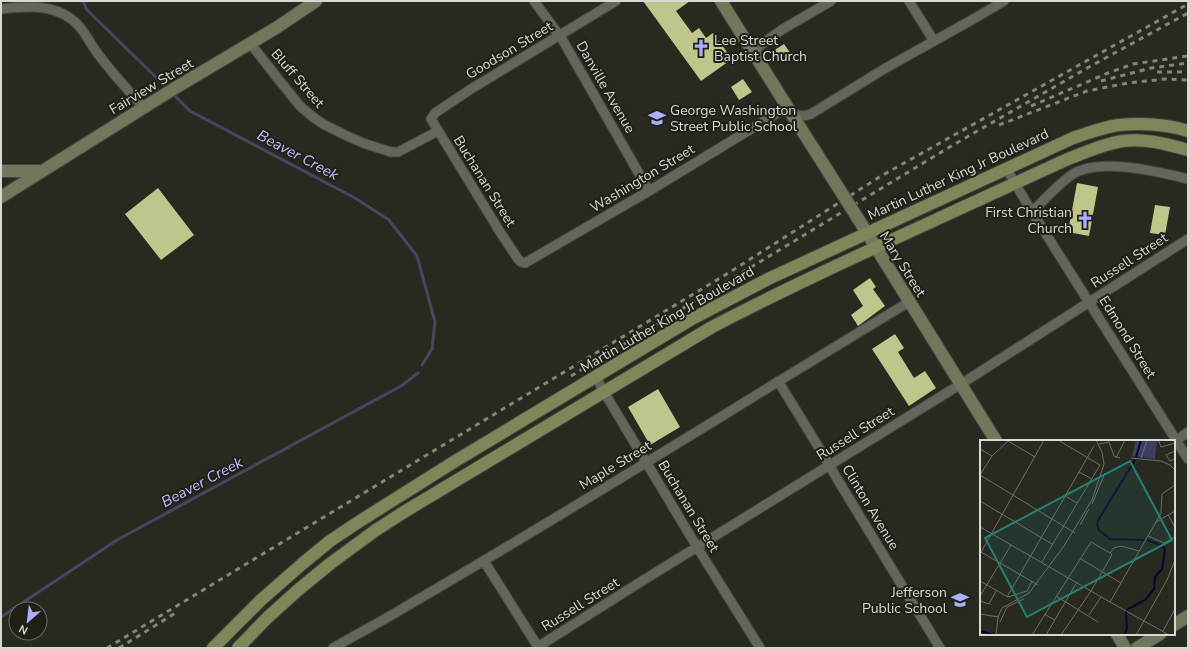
<svg xmlns="http://www.w3.org/2000/svg" width="1189" height="649" font-family="'Nunito Sans',sans-serif">
<style>
.lines{fill:none;stroke-linecap:round;stroke-linejoin:round}
.stream{stroke:#494560;stroke-width:3}
.building{fill:#bec68b}
.street-casing{stroke:#45463e;stroke-width:11}
.secondary-casing{stroke:#45463e;stroke-width:14}
.primary-casing{stroke:#45463e;stroke-width:14}
.street{stroke:#64665b;stroke-width:9}
.secondary{stroke:#72765a;stroke-width:12}
.primary{stroke:#81865a;stroke-width:12}
.rail{stroke:#83857c;stroke-width:3;stroke-dasharray:5 5;stroke-linecap:butt}
.secondary-bridge-casing{stroke:#45463e;stroke-width:14;stroke-linecap:butt}
.secondary-bridge{stroke:#72765a;stroke-width:12}
.labels{text-anchor:middle;stroke-width:4;stroke-linejoin:round;paint-order:stroke}
.poi-label{font-size:14px;fill:#d8d9d2;stroke:#1f2017;text-anchor:start}
.street-label{font-size:14px;fill:#d8d9d2;stroke:#1f2017}
.water-label{font-size:15px;font-style:italic;fill:#bdc1ff;stroke:#1f2017}
.inset-river{fill:none;stroke:#0c052f;stroke-width:2}
.inset-road{fill:none;stroke:#6e7067;stroke-width:1}
.view{fill:#238078;fill-opacity:0.15;stroke:#238078;stroke-width:2}
.inset-edge{fill:none;stroke:#d8d9d2;stroke-width:2}
</style>
<rect width="100%" height="100%" fill="#282a20"/>
<g class="lines">
<path class="stream" d="M83,1L87,10L168,89
M172,93L190,111L355,198L389,220L417,256L435,322L432,349L422,365
M1,617L117,540L401,386L418,373"/>
</g>
<path class="building" d="M643,1H690L676,11L692,33L699,28L706,38L713,33L732,59L701,81Z
M784,44L791,54L777,63L770,53Z
M743,79L752,92L739,100L731,87Z
M1077,183L1098,187L1089,236L1068,232Z
M158,188L194,235L161,260L125,214Z
M1155,205L1170,207L1165,235L1150,233Z
M870,278L876,287L873,289L885,306L858,326L851,315L863,306L853,290Z
M895,334L904,348L898,352L914,378L925,371L936,388L909,406L872,349Z
M658,389L680,427L650,445L628,407Z"/>
<g class="lines">
<g class="street-casing">
<path id="street" d="M534,1L562,39L649,191
M616,1L471,89L435,113L431,119L500,232L518,259L521,262L525,263L649,191L779,112C791,108 796,120 811,114L884,69L977,17L1004,1
M909,1L934,41
M1,9C29,6 58,3 79,26C86,34 91,45 98,54C112,73 128,90 144,108
M250,43L279,80L300,106L313,117L323,124L345,135L363,143L391,152H398L438,131
M754,54L759,46L783,29L831,1
M1006,168L1032,212L1188,459
M1032,212C1045,199 1058,184 1073,174C1100,157 1159,172 1188,179
M596,377L604,392L697,547L760,648
M778,381L821,451L839,482L940,648
M1174,442L1188,432
M484,561L538,647
M333,648C359,633 386,619 412,603C579,506 743,402 909,302
M536,648L642,581L961,384L1188,239"/>
</g>
<g class="secondary-casing">
<path id="secondary" d="M721,1L803,132
M1,171H42
M1,197L175,88L276,28L316,1
M857,217L996,441
M1174,625L1188,616
M1117,634L1125,648
M1137,648L1160,634"/>
</g>
<g class="primary-casing">
<path id="primary" d="M213,648L261,600L302,564L330,541L360,521L457,460L690,320L768,279L1073,138C1088,133 1104,127 1119,125C1142,123 1166,124 1188,131
M238,648L267,618L298,590L331,563L376,530L404,512L712,327C800,281 892,240 983,198C1011,185 1039,172 1068,159C1086,152 1103,144 1123,141C1145,138 1166,144 1188,150"/>
</g>
<use href="#street" class="street"/>
<use href="#secondary" class="secondary"/>
<use href="#primary" class="primary"/>
<path class="rail" d="M1157,72H1188
M1101,81L1151,68L1188,63
M1031,106L1108,73L1133,64L1188,56
M999,125L1087,91L1128,83L1165,79L1188,80
M571,376L953,145L1089,67L1188,13
M107,648L730,272L881,176L1188,4
M119,648L177,612"/>
<g class="secondary-bridge-casing">
<path id="secondary-bridge" d="M803,132L857,217"/>
</g>
<use href="#secondary-bridge" class="secondary-bridge"/>
</g>
<defs>
<g id="church-bare" transform="scale(1.38)"><path d="M-1.2-6h2.4v3.5h3.3v2.4h-3.3V6h-2.4V-.1h-3.3v-2.4h3.3Z" fill="#acaffb" stroke="#1f2017" stroke-width="2.5" paint-order="stroke"/></g>
<g id="school-bare" transform="scale(1.38)"><path d="M0-5L7-2L0 1L-7-2ZM-4 1L0 2.5L4 1V4Q0 6-4 4Z" fill="#acaffb" stroke="#1f2017" stroke-width="2.5" paint-order="stroke"/></g>
</defs>
<g fill-rule="evenodd">
<use href="#church-bare" x="701" y="48"/>
<use href="#school-bare" x="657" y="118"/>
<use href="#church-bare" x="1085" y="220"/>
<use href="#school-bare" x="960" y="600"/>
</g>
<g class="labels">
<g class="poi-label">
<text x="714" y="45">Lee Street<tspan x="714" dy="16">Baptist Church</tspan></text>
<text x="670" y="115">George Washington<tspan x="670" dy="16">Street Public School</tspan></text>
<text x="1072" y="217" text-anchor="end">First Christian<tspan x="1072" dy="16">Church</tspan></text>
<text x="947" y="597" text-anchor="end">Jefferson<tspan x="947" dy="16">Public School</tspan></text>
</g>
<g class="street-label">
<text transform="translate(509 50) rotate(-31)" y="5">Goodson Street</text>
<text transform="translate(298 78) rotate(49)" y="5">Bluff Street</text>
<text transform="translate(151 86) rotate(-31)" y="5">Fairview Street</text>
<text transform="translate(606 87) rotate(60)" y="5">Danville Avenue</text>
<text transform="translate(958 174) rotate(-25)" y="5">Martin Luther King Jr Boulevard</text>
<text transform="translate(642 178) rotate(-31)" y="5">Washington Street</text>
<text transform="translate(485 181) rotate(58)" y="5">Buchanan Street</text>
<text transform="translate(1129 260) rotate(-33)" y="5">Russell Street</text>
<text transform="translate(903 264) rotate(58)" y="5">Mary Street</text>
<text transform="translate(667 319) rotate(-30)" y="5">Martin Luther King Jr Boulevard</text>
<text transform="translate(1128 337) rotate(58)" y="5">Edmond Street</text>
<text transform="translate(855 433) rotate(-32)" y="5">Russell Street</text>
<text transform="translate(615 465) rotate(-31)" y="5">Maple Street</text>
<text transform="translate(689 506) rotate(59)" y="5">Buchanan Street</text>
<text transform="translate(871 507) rotate(59)" y="5">Clinton Avenue</text>
<text transform="translate(580 604) rotate(-32)" y="5">Russell Street</text>
</g>
<g class="water-label">
<text transform="translate(298 155) rotate(28)" y="5">Beaver Creek</text>
<text transform="translate(202 482) rotate(-28)" y="5">Beaver Creek</text>
</g>
</g>
<g transform="translate(980 440)">
<rect width="195" height="195" fill="#282a20"/>
<path d="M156,0H177L175,19L152,16Z" fill="#3d3e60"/>
<path class="inset-river" d="M156,17L161,0M117,82L155,20M117,83L118,89L130,99L164,100M167,100L181,105L185,109M0,191L15,195M144,195L147,189L146,173L148,169L165,160L174,149L175,137L182,129L185,109"/>
<path class="inset-road" d="M178,0L181,7L195,3M28,1L55,17M119,4L129,2L134,16L140,18M0,9L12,16M195,11L186,15L190,21L195,19M136,18L145,0M151,18L181,21L190,25L195,30M161,18L167,0M99,32L112,39M0,35L95,93M0,35L12,16L29,0M85,56L97,63M0,61L72,104M112,64L125,33M188,75L195,87M176,82L181,73L182,54L195,45M100,85L109,69M0,87L130,162L176,82L195,71M168,96L184,103L195,97M1,112L58,145M130,113L134,108L141,106L159,111M0,114L64,0M101,119L141,143M62,122L120,25L78,0M0,141L28,157L47,151L52,141M111,151L132,115L130,113M0,156L31,105M76,156L118,182M27,157L114,6M0,161L9,164L16,151M130,162L189,195M0,174L19,177M64,174L75,180M109,175L121,157M20,182L27,167L44,159M183,191L195,169M16,195L18,177L22,168L49,153L84,106L112,60L124,24L122,12L116,0M52,195L111,102L130,113M66,195L97,142M81,195L111,151M156,195L187,140L195,120"/>
<path class="view" d="M150,21L192,100L47,177L5,98Z"/>
<rect width="195" height="195" class="inset-edge"/>
</g>
<rect width="1189" height="649" fill="none" stroke="#d8d9d2" stroke-width="4"/>
<g transform="translate(28 621) rotate(208)"><circle r="19" fill="#1f2017" stroke="#696a62"/>
<path d="M0-3L7 15L0 10L-7 15Z" fill="#acaffb"/>
<text y="-6" font-size="11" font-weight="bold" text-anchor="middle" fill="#d8d9d2">N</text>
</g>
</svg>
